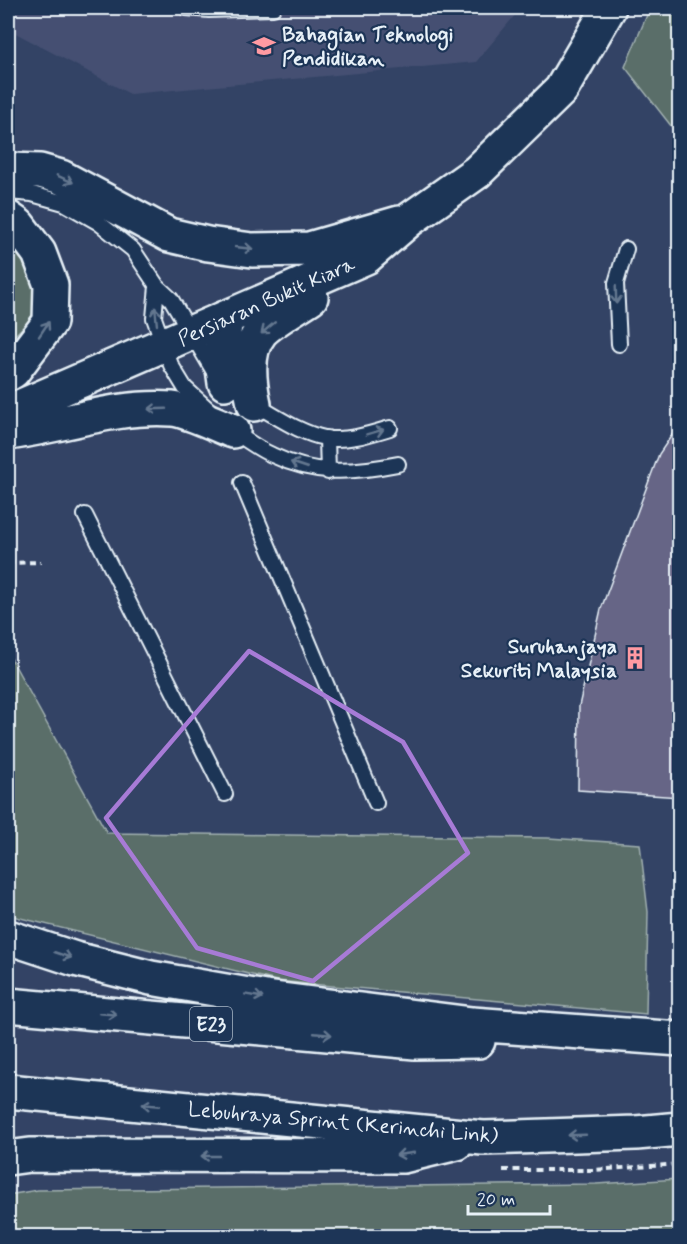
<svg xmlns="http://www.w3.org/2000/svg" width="687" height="1244" font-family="Mynerve,sans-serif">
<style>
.built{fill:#455072}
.green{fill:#5a6e69;stroke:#a1b0b0;stroke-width:1.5}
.building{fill:#666586;stroke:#e8f1f8;stroke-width:1.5}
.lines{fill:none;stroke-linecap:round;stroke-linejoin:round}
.lane-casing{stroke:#e8f1f8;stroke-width:18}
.secondary-casing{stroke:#e8f1f8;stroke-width:38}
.highway-casing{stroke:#e8f1f8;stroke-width:38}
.path{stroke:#e8f1f8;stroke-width:4;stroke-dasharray:6 4.5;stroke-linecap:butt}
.lane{stroke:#1d3557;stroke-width:14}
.secondary{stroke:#1d3557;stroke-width:33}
.highway{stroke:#1d3557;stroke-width:33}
.oneway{stroke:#64778f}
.marked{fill:none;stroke:#a77bd6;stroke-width:4.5;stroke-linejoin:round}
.labels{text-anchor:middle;stroke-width:4.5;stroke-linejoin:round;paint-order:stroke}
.shield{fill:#1d3557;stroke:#abb9c8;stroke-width:1.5}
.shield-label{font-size:20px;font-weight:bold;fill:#e8f1f8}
.poi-label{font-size:21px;font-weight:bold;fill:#e8f1f8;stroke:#1d3557;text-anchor:start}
.street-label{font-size:21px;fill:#e8f1f8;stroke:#1d3557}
</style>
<rect width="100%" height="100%" fill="#334365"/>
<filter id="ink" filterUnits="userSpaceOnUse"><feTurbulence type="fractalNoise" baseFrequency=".0167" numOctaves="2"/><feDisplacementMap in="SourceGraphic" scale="12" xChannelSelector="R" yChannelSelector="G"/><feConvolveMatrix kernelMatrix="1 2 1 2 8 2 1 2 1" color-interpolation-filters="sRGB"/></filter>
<g filter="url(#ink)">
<path class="built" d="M8,8H521L476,62L130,94L8,29Z"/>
<path class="green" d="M650,8H679V136L625,67Z
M8,242L27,264L39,302L28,322L8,342Z
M8,653L107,833L548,838L640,844L648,912L646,1014L277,981L8,915Z
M679,1179V1236H8V1195L38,1190L596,1184Z"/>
<path class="building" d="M680,423V797L578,790L579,706L601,609L659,454Z"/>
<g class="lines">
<g class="lane-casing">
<path id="lane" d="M186,8L209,10L273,8
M8,192L32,194L64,203L99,223L133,250L157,286L171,299L214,372
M157,286L154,318L171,365L185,388L209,410
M619,344L616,283L626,249
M252,403C275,415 299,433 325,438C346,442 370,434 390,428
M233,431C245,439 258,449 272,455C316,476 352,473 398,464
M327,438L328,472
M242,483L376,803
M85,515L225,794"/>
</g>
<g class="secondary-casing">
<path id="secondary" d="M8,170L40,171L61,177L169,235L208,244L252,250L309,249L399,223
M8,218L18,225L39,253L51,285L50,322L13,371L8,374
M225,383L221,354L226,318
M254,404C249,381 245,351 261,332C271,321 298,306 311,297
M8,412L366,257L409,220L477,172L561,90L609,8
M8,433C63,426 115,405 172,409C187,410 217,425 233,431"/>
</g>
<g class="highway-casing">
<path id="highway" d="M8,937L75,959L151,978L266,998L472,1024L680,1039
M8,1005L415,1042L478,1041
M8,1091L483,1138L636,1133L680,1129
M8,1158L30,1155L403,1156L457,1143"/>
</g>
<path class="path" d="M8,563L41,562
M503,1170H594L680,1164"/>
<use href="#lane" class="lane"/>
<use href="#secondary" class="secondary"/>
<use href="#highway" class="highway"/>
</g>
<defs><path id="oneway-shaft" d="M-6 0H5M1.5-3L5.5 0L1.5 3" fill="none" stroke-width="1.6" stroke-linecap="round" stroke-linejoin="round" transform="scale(1.5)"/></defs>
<g class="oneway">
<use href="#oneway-shaft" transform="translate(65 179) rotate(24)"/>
<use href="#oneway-shaft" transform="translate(244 248) rotate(6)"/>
<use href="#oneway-shaft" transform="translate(616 295) rotate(88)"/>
<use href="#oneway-shaft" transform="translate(156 316) rotate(-96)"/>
<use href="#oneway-shaft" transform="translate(268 328) rotate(140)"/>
<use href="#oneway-shaft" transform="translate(44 329) rotate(-56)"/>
<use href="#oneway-shaft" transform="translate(157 409) rotate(178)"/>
<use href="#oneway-shaft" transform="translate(375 432) rotate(-16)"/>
<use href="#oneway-shaft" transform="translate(299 465) rotate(-161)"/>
<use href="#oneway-shaft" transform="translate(63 955) rotate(18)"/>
<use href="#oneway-shaft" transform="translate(254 996) rotate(10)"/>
<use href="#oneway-shaft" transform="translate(108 1014) rotate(5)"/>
<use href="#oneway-shaft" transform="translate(323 1034) rotate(5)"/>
<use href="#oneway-shaft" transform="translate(151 1105) rotate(-175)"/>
<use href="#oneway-shaft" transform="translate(577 1135) rotate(178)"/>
<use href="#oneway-shaft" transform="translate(405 1154) rotate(172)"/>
<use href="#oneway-shaft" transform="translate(210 1156) rotate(180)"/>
</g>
</g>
<path class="marked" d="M249,651L403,742L468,853L313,981L197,948L106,818Z"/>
<defs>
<g id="school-bare" transform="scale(1.8)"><path d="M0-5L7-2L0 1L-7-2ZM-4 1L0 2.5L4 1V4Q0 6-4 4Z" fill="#ff9aa2" stroke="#1d3557" stroke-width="2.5" paint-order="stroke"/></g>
<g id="building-bare" transform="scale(1.8)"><path d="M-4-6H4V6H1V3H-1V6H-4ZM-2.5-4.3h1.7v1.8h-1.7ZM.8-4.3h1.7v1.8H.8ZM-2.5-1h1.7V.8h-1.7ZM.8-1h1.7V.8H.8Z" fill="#ff9aa2" stroke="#1d3557" stroke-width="2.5" paint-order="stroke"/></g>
</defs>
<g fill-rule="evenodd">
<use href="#school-bare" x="264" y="46"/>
<use href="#building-bare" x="635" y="658"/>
</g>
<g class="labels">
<rect class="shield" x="190" y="1007" width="42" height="34" rx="4.5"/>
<g class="shield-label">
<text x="211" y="1031">E23</text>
</g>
<g class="poi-label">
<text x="282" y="41">Bahagian Teknologi<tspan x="282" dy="24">Pendidikan</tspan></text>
<text x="617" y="653" text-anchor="end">Suruhanjaya<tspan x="617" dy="24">Sekuriti Malaysia</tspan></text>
</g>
<g class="street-label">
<text transform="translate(266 301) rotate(-24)" y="7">Persiaran Bukit Kiara</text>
<text transform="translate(343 1122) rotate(5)" y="7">Lebuhraya Sprint (Kerinchi Link)</text>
</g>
</g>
<rect width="687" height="1244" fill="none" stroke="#1d3557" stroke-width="30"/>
<rect x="15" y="15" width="657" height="1214" fill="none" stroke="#e8f1f8" stroke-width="2" filter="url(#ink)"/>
<path d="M468 1205v9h82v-9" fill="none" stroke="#e8f1f8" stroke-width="3"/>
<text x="477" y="1205" font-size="18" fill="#e8f1f8" stroke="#1d3557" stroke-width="4.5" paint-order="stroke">20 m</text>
</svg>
